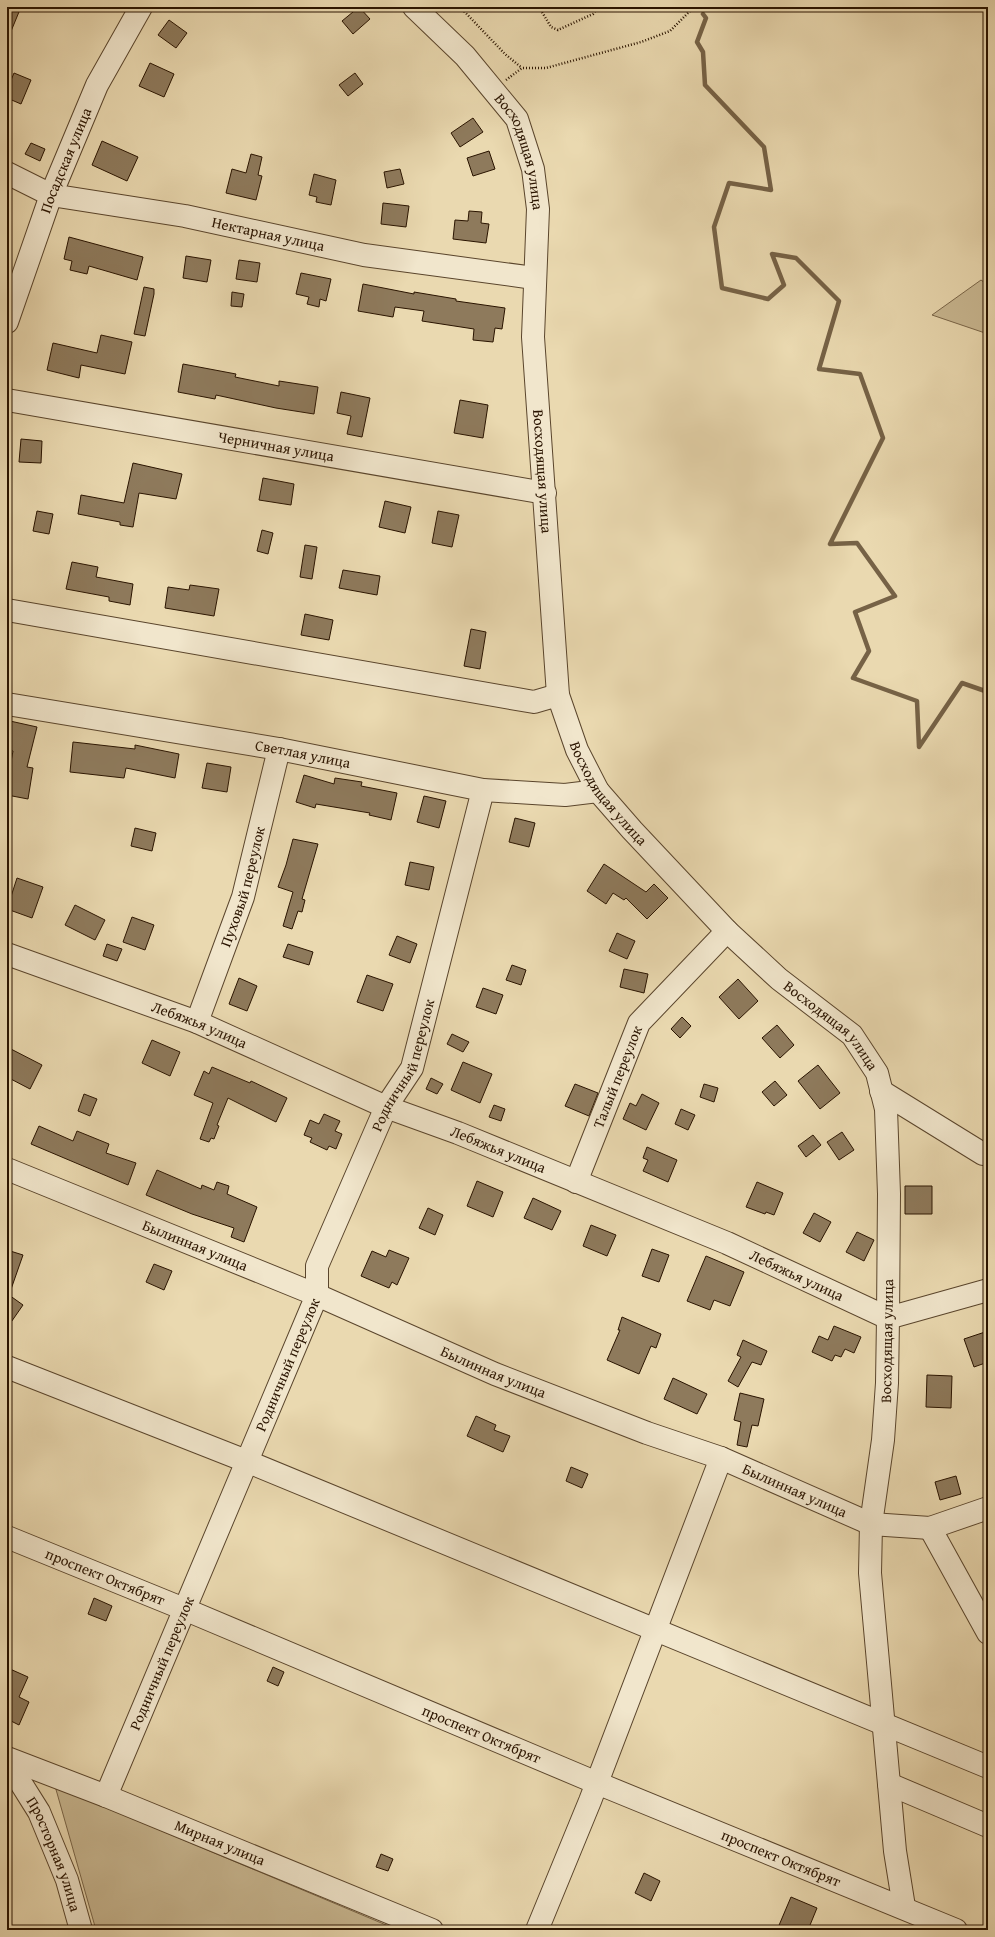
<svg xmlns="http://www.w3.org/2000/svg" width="995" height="1937" font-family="'Gentium Book Plus',serif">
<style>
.green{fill:#c9b892;stroke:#7a6649}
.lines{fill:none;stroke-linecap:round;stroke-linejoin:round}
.stream{stroke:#766246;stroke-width:4.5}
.building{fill:#8e7a5c;stroke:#2a1400}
.minor-casing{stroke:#5a452c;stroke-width:24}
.path{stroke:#2a1400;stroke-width:2.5;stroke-dasharray:1 2;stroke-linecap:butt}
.minor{stroke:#f1e6cc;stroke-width:22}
.labels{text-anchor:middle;stroke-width:3.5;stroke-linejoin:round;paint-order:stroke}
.street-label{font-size:15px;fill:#2a1400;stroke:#f1e6cc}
</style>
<rect width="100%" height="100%" fill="#ead9b0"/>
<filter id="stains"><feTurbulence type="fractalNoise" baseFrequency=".005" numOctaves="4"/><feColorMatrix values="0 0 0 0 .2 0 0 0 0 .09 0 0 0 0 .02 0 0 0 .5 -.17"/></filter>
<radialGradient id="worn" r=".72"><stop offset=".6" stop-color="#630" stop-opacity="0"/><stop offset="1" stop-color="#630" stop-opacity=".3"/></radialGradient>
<path class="green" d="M981,280L988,285V334L932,315Z
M55,1786L398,1930H96Z"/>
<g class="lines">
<path class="stream" d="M703,14L706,18L697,42L703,52L705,85L764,147L771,190L729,183L714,227L722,288L768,299L784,285L772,254L796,258L839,301L819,369L860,374L883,438L830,544L857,543L895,596L855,612L869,651L853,678L917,701L919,747L962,683L988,692
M988,733L986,746L988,749"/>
</g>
<path class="building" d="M7,7H21L7,41Z
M359,7L370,19L353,34L342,21Z
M169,20L187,33L176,48L158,35Z
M150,63L174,74L164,97L139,86Z
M14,73L31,80L21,104L7,98V90Z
M355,73L363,84L348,96L339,85Z
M473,118L483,132L460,147L451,133Z
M102,141L138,157L127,181L92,165Z
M31,143L45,149L40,161L25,154Z
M489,151L495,169L473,176L467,158Z
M251,154L262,157L258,175L262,176L256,200L226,193L232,169L246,173Z
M400,169L404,184L387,188L384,172Z
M314,174L336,180L331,205L316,202L317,197L309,195Z
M383,203L409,206L406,227L381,224Z
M469,211L482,212L481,223L489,224L486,243L453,239L455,220L468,221Z
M69,237L143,257L137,280L89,266L87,274L70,270L72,261L64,259Z
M186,256L211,260L207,282L183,278Z
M239,260L260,263L257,282L236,279Z
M301,273L331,279L326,301L320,299L319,307L307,304L309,297L296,294Z
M363,284L414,294V292L456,299V301L505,308L502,329L495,328L493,342L473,340L474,329L422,321L424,311L395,307L393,317L358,311Z
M144,287L154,289V294L145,336L134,334Z
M232,292L244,294L242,307L231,306Z
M101,335L132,342L125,374L81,365L79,378L47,370L53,343L97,353Z
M183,364L236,374L235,377L279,386V381L318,387L314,414L276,408L216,395L215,399L178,392Z
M341,392L370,398L362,437L347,434L351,416L337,413Z
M460,400L488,405L483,438L454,433Z
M21,439L42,441L41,463L19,462Z
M133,463L182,474L176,499L139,493L133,527L120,525V522L78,514L81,495L124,503Z
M263,478L294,484L291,505L259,500Z
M385,501L411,507L405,533L379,527Z
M37,511L53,514L49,534L33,531Z
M438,511L459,515L452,547L432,543Z
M262,530L273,533L268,554L257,551Z
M305,545L317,547L312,579L300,577Z
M72,562L98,567L96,577L133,584L130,605L109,601V597L66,589Z
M343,570L380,576L377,595L339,588Z
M190,585L219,589L214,616L165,608L168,587L189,590Z
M305,614L333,620L329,640L301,635Z
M471,629L486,632L480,669L464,666Z
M10,721L37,727L27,767L33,768L28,799L7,795V783L13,751L8,750L10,743L7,742Z
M73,742L135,749V745L179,754L175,778L126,768L124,778L70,772Z
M207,763L231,767L227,792L202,788Z
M304,775L334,784L335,778L362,782L361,786L397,793L391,820L369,815L370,813L316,804L315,808L296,802Z
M424,796L446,801L439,828L417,822Z
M515,818L535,823L529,847L509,842Z
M135,828L156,833L152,851L131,846Z
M293,839L318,844L302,899L305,900L302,912L298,911L292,929L283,926L293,892L278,887L286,865Z
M410,862L434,867L429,890L405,885Z
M604,864L646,892L654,884L668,898L647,919L626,898L624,900L613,893L606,904L587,891Z
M17,878L43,887L32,918L7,909Z
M75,905L105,920L95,940L65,925Z
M132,917L154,925L145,950L123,942Z
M617,933L635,941L627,959L609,951Z
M397,936L417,944L410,963L389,955Z
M107,944L122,949L117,961L103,956Z
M288,944L313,952L309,965L283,957Z
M512,965L526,970L521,985L506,980Z
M624,969L648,974L644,993L620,987Z
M367,975L393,984L383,1011L357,1002Z
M239,978L257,986L247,1011L229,1004Z
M738,979L758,1001L739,1019L719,997Z
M483,988L503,995L496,1014L476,1007Z
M682,1017L691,1026L680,1038L671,1029Z
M777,1025L794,1045L780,1058L762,1038Z
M452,1034L469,1042L463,1052L447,1044Z
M152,1040L180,1052L170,1076L142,1063Z
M7,1047L42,1065L30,1089L7,1077Z
M463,1062L492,1074L480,1103L451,1090Z
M818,1065L840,1093L820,1109L798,1081Z
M212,1067L250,1083L251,1081L287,1098L276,1122L228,1098L217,1125L219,1126L214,1139L211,1138L209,1142L200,1139L213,1103L194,1095L204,1071L209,1074Z
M431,1078L443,1084L437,1094L426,1089Z
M775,1081L787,1095L774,1106L762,1092Z
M575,1084L598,1093L589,1116L565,1106Z
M704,1084L718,1088L714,1102L700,1097Z
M84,1094L97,1099L90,1116L78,1111Z
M642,1094L659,1103L646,1130L623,1119L630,1103L636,1106Z
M494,1105L505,1109L501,1121L489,1117Z
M681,1109L695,1115L688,1130L675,1124Z
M324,1114L340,1121L335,1131L342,1134L336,1149L329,1146L327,1150L310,1142L312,1138L304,1135L310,1120L319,1124Z
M39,1126L73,1141L77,1131L109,1144L106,1153L136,1163L128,1185L31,1144Z
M842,1132L854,1150L839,1160L827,1142Z
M813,1135L821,1145L806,1157L798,1146Z
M647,1147L677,1160L668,1182L643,1171L648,1160L643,1158Z
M157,1170L201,1189L202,1185L214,1190L217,1182L229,1186L227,1194L257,1207L244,1242L231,1237L234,1228L192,1214L146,1195Z
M477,1181L503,1192L493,1217L467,1206Z
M757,1182L783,1193L774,1215L766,1212L765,1214L746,1207Z
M905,1186H932V1214H905Z
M533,1198L561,1211L552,1230L524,1218Z
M428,1208L443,1215L435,1235L419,1228Z
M814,1213L831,1222L820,1242L803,1233Z
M591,1225L616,1235L607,1256L583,1246Z
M857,1232L874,1240L864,1261L846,1252Z
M652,1249L669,1255L659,1282L642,1276Z
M7,1250L23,1255L9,1295L23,1305L7,1328Z
M389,1250L409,1258L397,1285L392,1282L389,1288L361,1276L372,1251L386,1257Z
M706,1256L744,1272L730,1306L714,1300L710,1310L687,1301Z
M154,1264L172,1271L164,1290L146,1282Z
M622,1317L661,1334L656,1348L651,1346L639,1374L607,1360L620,1330H618Z
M834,1326L861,1337L854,1353L845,1349L841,1357L835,1355L832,1361L812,1352L819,1336L828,1340Z
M988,1331V1362L974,1367L964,1339Z
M743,1340L767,1351L761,1365L752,1362L738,1387L728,1381L741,1357L737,1355Z
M927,1375L952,1376L951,1408L926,1407Z
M673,1378L707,1394L697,1414L664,1399Z
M740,1393L764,1399L758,1426L752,1425L747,1447L737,1445L741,1422L734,1420Z
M476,1416L496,1425L494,1430L510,1436L503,1452L467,1436Z
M571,1467L588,1474L582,1488L566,1481Z
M956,1476L961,1494L940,1500L935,1482Z
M94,1598L112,1606L106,1621L88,1614Z
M273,1667L284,1672L278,1686L267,1681Z
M10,1669L28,1677L19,1697L29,1702L19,1725L9,1720L7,1724V1676Z
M381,1854L393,1859L388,1871L376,1867Z
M644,1873L660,1881L651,1901L635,1893Z
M791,1897L817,1908L808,1930H777Z"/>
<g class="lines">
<g class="minor-casing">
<g id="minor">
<path id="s1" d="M414,7L465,56L517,119L533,169L538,209L533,337L558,695L577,750L598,791L632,830L727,931L779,979L852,1035L877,1073L886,1109L889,1194L888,1318L887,1383L883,1440L871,1524L870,1573L895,1851L904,1907"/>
<path id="s2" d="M7,173L51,195L185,216L364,255L534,278"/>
<path id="s3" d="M7,322L51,195L97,85L141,7"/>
<path id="s4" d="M7,400L545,493"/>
<path d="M7,610L534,702L558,695"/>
<path id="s5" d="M7,704L279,749L483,790L565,795L598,791"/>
<path id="s6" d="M7,954L197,1022L386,1107L458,1133L727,1243L888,1318L988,1290"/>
<path id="s7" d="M197,1022L243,897L279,749"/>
<path d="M881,1091L983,1154"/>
<path id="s8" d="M7,1169L317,1295L495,1374L647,1433L721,1458L871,1524L930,1528L988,1508"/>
<path id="s9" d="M576,1182L639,1023L727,931"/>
<path d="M7,1367L246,1461L988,1767"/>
<path d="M930,1528L988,1633"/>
<path id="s10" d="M7,1537L184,1609L597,1783L956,1930"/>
<path id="s11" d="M7,1758L106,1796L432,1930"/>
<path id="s12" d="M7,1761L39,1812L67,1880L81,1930"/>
<path d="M889,1784L988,1826"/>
<path id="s13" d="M106,1796L317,1295V1266L386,1107L412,1068L483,790"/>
<path d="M537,1930L590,1801L721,1458"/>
</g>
</g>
<path class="path" d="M460,7L505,54L522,68
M539,7L551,27L558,30L593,14L598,7
M506,80L522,68H546L641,42L670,31L694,7"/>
<use href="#minor" class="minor"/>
</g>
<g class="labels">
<g class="street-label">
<text dy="5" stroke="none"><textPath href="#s1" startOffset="184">Восходящая улица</textPath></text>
<text dy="5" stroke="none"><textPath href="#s3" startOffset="172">Посадская улица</textPath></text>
<text dy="5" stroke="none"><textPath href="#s2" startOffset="270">Нектарная улица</textPath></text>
<text dy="5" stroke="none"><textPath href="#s4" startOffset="273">Черничная улица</textPath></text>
<text dy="5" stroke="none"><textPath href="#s1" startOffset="508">Восходящая улица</textPath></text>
<text dy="5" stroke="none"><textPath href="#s5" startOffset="300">Светлая улица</textPath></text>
<text dy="5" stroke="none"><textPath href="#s1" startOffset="844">Восходящая улица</textPath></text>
<text dy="5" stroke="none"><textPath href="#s7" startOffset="143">Пуховый переулок</textPath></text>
<text dy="5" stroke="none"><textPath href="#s6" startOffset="205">Лебяжья улица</textPath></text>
<text dy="5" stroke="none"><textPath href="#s1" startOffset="1168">Восходящая улица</textPath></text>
<text dy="5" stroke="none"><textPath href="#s13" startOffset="792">Родничный переулок</textPath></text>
<text dy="5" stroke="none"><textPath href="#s9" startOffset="113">Талый переулок</textPath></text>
<text dy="5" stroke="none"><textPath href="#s6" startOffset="529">Лебяжья улица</textPath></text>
<text dy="5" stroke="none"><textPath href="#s8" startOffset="203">Былинная улица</textPath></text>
<text dy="5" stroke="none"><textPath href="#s6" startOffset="853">Лебяжья улица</textPath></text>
<text transform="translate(887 1341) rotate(-89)" y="5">Восходящая улица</text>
<text dy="5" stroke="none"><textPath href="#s13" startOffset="468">Родничный переулок</textPath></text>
<text dy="5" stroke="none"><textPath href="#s8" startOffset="527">Былинная улица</textPath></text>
<text dy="5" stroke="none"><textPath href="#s8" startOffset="851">Былинная улица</textPath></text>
<text dy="5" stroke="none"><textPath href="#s10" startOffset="106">проспект Октябрят</textPath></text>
<text dy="5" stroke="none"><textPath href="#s13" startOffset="144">Родничный переулок</textPath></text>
<text dy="5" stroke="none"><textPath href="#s10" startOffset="514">проспект Октябрят</textPath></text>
<text dy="5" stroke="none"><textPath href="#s11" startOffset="229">Мирная улица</textPath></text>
<text dy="5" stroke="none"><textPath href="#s12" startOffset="105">Просторная улица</textPath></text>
<text dy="5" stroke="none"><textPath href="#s10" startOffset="838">проспект Октябрят</textPath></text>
</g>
</g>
<rect width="995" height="1937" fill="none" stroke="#ead9b0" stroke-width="24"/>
<rect x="8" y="8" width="979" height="1921" fill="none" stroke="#2a1400" stroke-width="2"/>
<rect x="12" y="12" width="971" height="1913" fill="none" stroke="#2a1400"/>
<rect width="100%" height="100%" filter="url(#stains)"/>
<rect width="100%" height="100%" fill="url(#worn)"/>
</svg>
